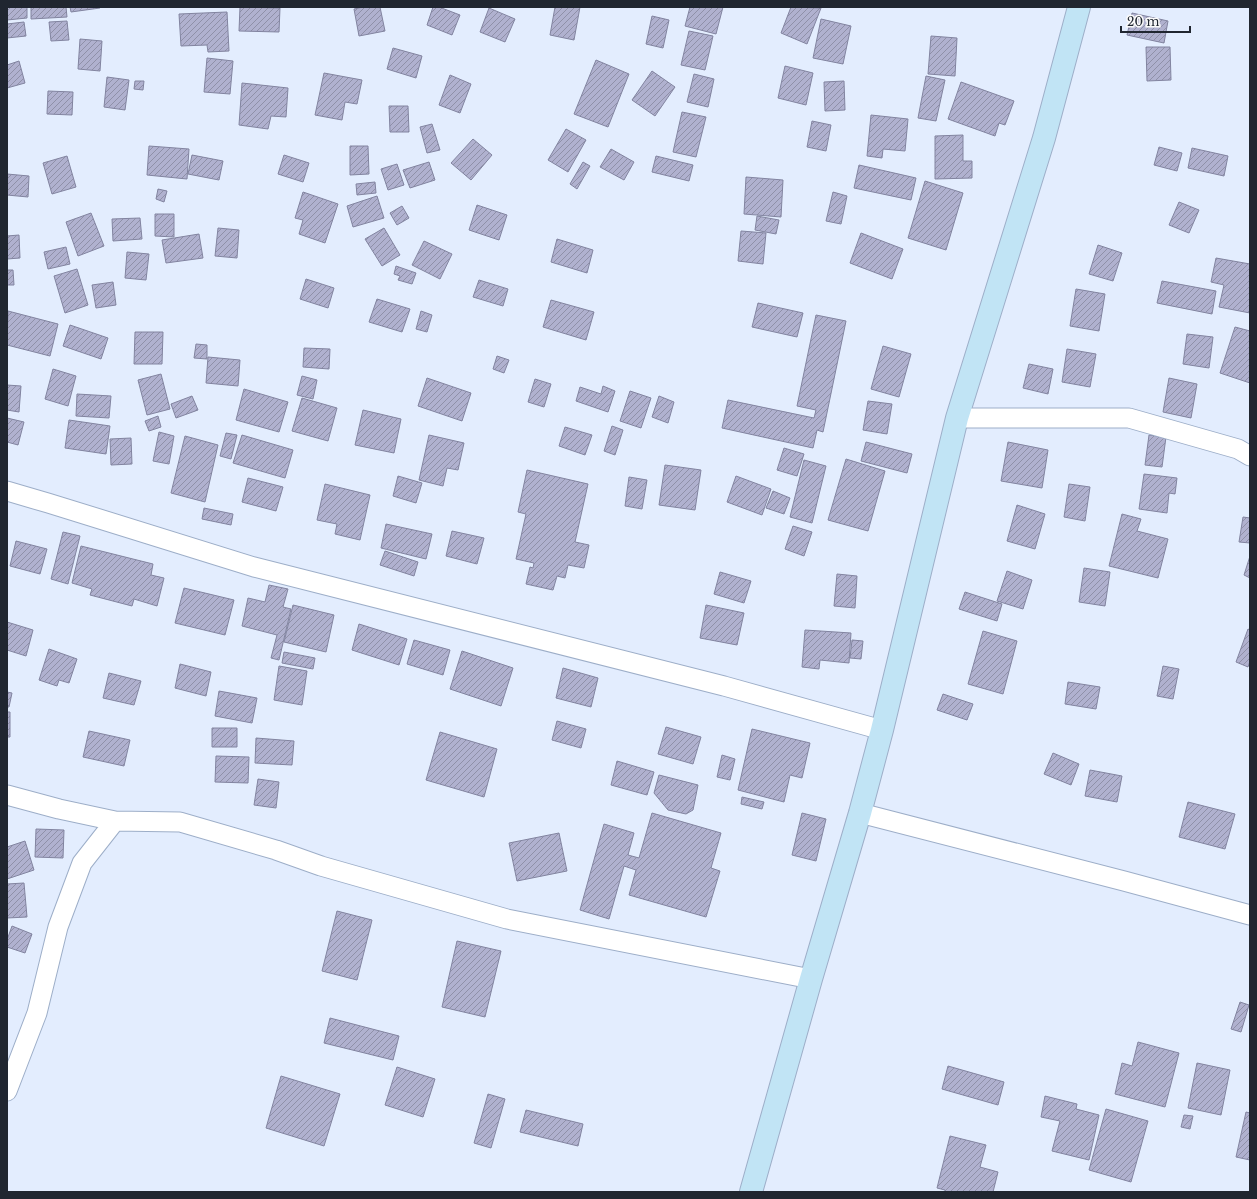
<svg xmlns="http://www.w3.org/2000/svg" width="1257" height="1199" font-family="'Libre Baskerville',serif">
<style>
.building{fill:url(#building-hatch);stroke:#8284a0}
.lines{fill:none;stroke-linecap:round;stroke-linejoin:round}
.minor-casing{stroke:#9daec8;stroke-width:21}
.secondary-casing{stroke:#9daec8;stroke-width:24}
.minor{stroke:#fff;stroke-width:19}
.secondary{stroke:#c1e4f5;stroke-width:22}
</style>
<defs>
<pattern id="building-hatch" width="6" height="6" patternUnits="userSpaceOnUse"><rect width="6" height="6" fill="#b0b1cf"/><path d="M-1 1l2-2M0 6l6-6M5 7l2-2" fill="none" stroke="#8f90a8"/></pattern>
</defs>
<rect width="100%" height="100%" fill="#e3edfe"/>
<path class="building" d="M7,7H27V18L7,20Z
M31,7H66L67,17L31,19Z
M70,7H100V8L71,12Z
M240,7L280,8L279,32L239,31Z
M363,7H380L385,31L359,36L354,9Z
M433,7H439L460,15L452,35L427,25Z
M555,7H580L574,40L550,35Z
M690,7H723L716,34L685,26Z
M791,7L821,8L807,44L781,33Z
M489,8L515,19L505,42L480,32Z
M227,12L229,51L208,52L207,45L181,46L179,14Z
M1132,13L1168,21L1164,43L1127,35Z
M652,16L669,20L663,48L646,44Z
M821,19L851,26L843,64L813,58Z
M67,21L69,40L51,41L49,22Z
M24,22L26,36L7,38V24Z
M689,31L713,36L705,70L681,65Z
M931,36L957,38L955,76L928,74Z
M80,39L102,41L100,71L78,69Z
M1146,47H1170L1171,80L1147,81Z
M393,48L422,56L416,78L387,69Z
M207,58L233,61L230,94L204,92Z
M596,60L629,74L608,127L574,114Z
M19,61L25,83L7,88V65Z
M785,66L813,73L806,105L778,98Z
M652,71L675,87L655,116L632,100Z
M324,73L362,80L357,104L345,102L342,120L315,115Z
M694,74L714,79L708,107L687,102Z
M450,75L471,84L460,113L439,105Z
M926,76L945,80L936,121L918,118Z
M107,77L129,80L125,110L104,107Z
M135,81H144L143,90L134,89Z
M844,81L845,110L825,111L824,82Z
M961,82L1014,101L1005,125L999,123L995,136L948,119Z
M242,83L288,88L286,117L271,116L268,129L239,125Z
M48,91L73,92L72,115L47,114Z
M389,106H408L409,132H390Z
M682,112L706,117L696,157L673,152Z
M871,115L908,119L905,151L883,149L882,158L867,156Z
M812,121L831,125L826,151L807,147Z
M432,124L440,150L427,153L420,127Z
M566,129L586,140L568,172L548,160Z
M963,135V161H972V178L935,179V136Z
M473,139L492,155L471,180L451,163Z
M149,146L189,149L187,179L147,175Z
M350,146H368L369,174L350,175Z
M1159,147L1182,153L1177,171L1154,165Z
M1192,148L1228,156L1224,176L1188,168Z
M611,149L634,162L624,180L600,167Z
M192,155L223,161L219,180L188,174Z
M284,155L309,163L303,182L278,174Z
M67,156L76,187L52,194L43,163Z
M656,156L693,165L689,181L652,172Z
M429,162L435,180L410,188L403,170Z
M583,162L590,166L577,189L570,184Z
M397,164L404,185L388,190L381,169Z
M859,165L916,178L911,200L854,188Z
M7,174L29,176L28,197L7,195Z
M746,177L783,180L781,217L744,214Z
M925,181L963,193L946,250L908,238Z
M375,182L376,193L357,195L356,184Z
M158,189L167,191L164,202L156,199Z
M303,192L338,204L325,243L299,234L303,220L295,218Z
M833,192L847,196L841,224L826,221Z
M377,196L384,218L353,227L347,206Z
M1179,202L1199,210L1189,233L1169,225Z
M477,205L507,215L499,240L469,230Z
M402,206L409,218L397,225L390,213Z
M91,213L104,246L78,256L66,222Z
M155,214H174V237L155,236Z
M757,216L779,220L776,234L755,230Z
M140,218L142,239L113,241L112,219Z
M218,228L239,230L237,258L215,256Z
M384,228L400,255L382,266L365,239Z
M741,231L766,233L763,264L738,261Z
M861,233L903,249L892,279L850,263Z
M199,234L203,258L166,263L162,240Z
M19,235L20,258L7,259V236Z
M557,239L593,250L587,273L551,262Z
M424,241L452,254L440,279L412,265Z
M1098,245L1122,253L1113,281L1089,274Z
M66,247L70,264L48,269L44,252Z
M127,252L149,254L146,280L125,278Z
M1216,258L1250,264V313L1219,307L1224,285L1211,282Z
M396,266L416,273L412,284L398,280L400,276L394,274Z
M77,269L88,305L65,313L54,276Z
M7,270H13L14,285H7Z
M306,279L334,288L328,308L300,299Z
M479,280L508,289L503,306L473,297Z
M1162,281L1216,291L1212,314L1157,303Z
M113,282L116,305L96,308L92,285Z
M1076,289L1105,294L1099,331L1070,326Z
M377,299L410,309L402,332L369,322Z
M551,300L594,312L586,340L543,327Z
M758,303L803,313L797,337L752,327Z
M8,311L58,324L50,356L7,345Z
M421,311L432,315L427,332L416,329Z
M816,315L846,321L823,432L817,430L813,448L722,428L728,400L814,418L816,410L797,406Z
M70,325L108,338L101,359L63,346Z
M1235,327L1250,331V383L1220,373Z
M135,332H163L162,364H134Z
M1187,334L1213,337L1209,368L1183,364Z
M196,344L207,345V359L194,358Z
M883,346L911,354L899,397L871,389Z
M304,348L330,349L329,369L303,367Z
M1067,349L1096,354L1090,387L1062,382Z
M497,356L509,360L504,373L493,369Z
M208,357L240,360L238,386L206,383Z
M1029,364L1053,369L1048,394L1023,388Z
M53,369L76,376L68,406L45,399Z
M161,374L170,409L147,415L138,380Z
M302,376L317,380L313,399L297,395Z
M427,378L471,393L462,421L418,406Z
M1169,378L1197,384L1191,418L1163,412Z
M535,379L551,384L544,407L528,402Z
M7,385L21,386L19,412L7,410Z
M603,386L615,391L608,412L576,401L580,387L601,394Z
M244,389L288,402L279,432L236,420Z
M630,391L651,398L641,428L620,421Z
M77,394L111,396L109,418L76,416Z
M192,396L198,410L176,418L171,404Z
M659,396L674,402L668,423L652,417Z
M302,398L337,408L328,441L292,431Z
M868,401L892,404L887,434L863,430Z
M363,410L401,419L394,453L355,445Z
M158,416L161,427L149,431L145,421Z
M7,418L24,422L18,445L7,442Z
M69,420L110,426L106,454L65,448Z
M612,426L623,430L615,455L604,451Z
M565,427L592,435L585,455L559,446Z
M159,432L174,436L169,464L153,461Z
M226,433L237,435L231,459L220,456Z
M242,435L293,450L285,478L233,463Z
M429,435L464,443L458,470L447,468L443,486L419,480Z
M1149,435L1166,437L1162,467L1145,465Z
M185,436L218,445L205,502L171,493Z
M131,438L132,464L111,465L110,439Z
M866,442L912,454L907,473L861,461Z
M1008,442L1048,450L1042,488L1001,481Z
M784,448L804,454L797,476L777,470Z
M846,459L885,471L868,531L828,520Z
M804,460L826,466L812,523L790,517Z
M665,465L701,470L695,510L659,505Z
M527,470L588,484L575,542L589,545L584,568L568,565L565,578L557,576L553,590L526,584L530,567L533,568L534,563L516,559L526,514L518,512Z
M1144,474L1177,478L1175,494L1169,493L1167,513L1139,509Z
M398,476L422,483L416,503L393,496Z
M736,476L771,489L762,515L727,502Z
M629,477L647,480L642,509L625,506Z
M248,478L283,487L276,511L242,502Z
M325,484L370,495L360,540L335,534L337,524L317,520Z
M1069,484L1090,487L1085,521L1064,517Z
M773,491L790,498L784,514L766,508Z
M1017,505L1045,514L1035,549L1007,541Z
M204,508L233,514L231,525L202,519Z
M1122,514L1141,519L1137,531L1168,539L1158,578L1109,566Z
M1243,517L1250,518V543L1239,542Z
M386,524L432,534L426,559L381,548Z
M793,526L812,532L804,556L785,549Z
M452,531L484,538L477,564L446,556Z
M63,532L80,536L68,584L51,579Z
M16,541L47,549L40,574L10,566Z
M81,546L153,564L151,575L164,578L157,606L134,599L132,606L90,595L92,589L72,583Z
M385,551L418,562L414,576L380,565Z
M1250,556V578L1244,575Z
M1084,568L1110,572L1105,606L1079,602Z
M1007,571L1032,580L1023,609L997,601Z
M720,572L751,581L744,603L714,594Z
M837,574L857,576L855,608L834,606Z
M269,585L288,589L283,607L291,609L279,660L271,658L277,635L242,626L248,598L265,602Z
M184,588L234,600L225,635L175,623Z
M965,592L1002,604L997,621L959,609Z
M293,605L334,615L326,652L284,642Z
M706,605L744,613L737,645L700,638Z
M7,622L33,630L26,656L7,650Z
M359,624L407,639L399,665L352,650Z
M1248,629L1250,630V661L1248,667L1236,662Z
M805,630L851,633L849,663L820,660L819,669L802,667Z
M983,631L1017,641L1003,694L968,684Z
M414,640L450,650L443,675L407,664Z
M852,640L863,641L861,659L850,658Z
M49,649L77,659L69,683L59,680L57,686L39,680Z
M462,651L513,668L501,706L450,689Z
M284,652L315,658L313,669L282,663Z
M180,664L211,672L206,696L175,688Z
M279,666L307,671L302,705L274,700Z
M1163,666L1179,669L1173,699L1157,696Z
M563,668L598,678L591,707L556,698Z
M109,673L141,681L134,705L103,698Z
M1068,682L1100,687L1096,709L1065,704Z
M219,691L257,698L252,723L215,716Z
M7,692L12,693L9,707H7Z
M943,694L973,704L967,720L937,710Z
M7,712H10V737H7Z
M557,721L586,729L581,748L552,740Z
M666,727L701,737L693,764L658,754Z
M212,728H237V747H212Z
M752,729L810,743L802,778L790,775L784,802L738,790Z
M89,731L130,740L124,766L83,757Z
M440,732L497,749L484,797L426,780Z
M256,738L294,741L292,765L255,763Z
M1053,753L1079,764L1071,785L1044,774Z
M722,755L735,759L730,780L717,777Z
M216,756L249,757L248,783L215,782Z
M617,761L654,772L647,795L611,785Z
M1090,770L1122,776L1117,802L1085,796Z
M659,775L698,785L693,810L686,814L668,810L654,793Z
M258,779L279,782L276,808L254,805Z
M742,797L764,802L762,809L741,804Z
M1188,802L1235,814L1225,849L1179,837Z
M652,813L721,833L711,868L720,871L706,917L629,895L636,870L624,866L609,919L580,910L604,824L634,833L628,855L639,858Z
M802,813L826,819L816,861L792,855Z
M36,829L64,830L63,858L35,857Z
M559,833L567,871L517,881L509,843Z
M25,841L34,870L7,879V847Z
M24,883L27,917L7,918V884Z
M337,911L372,920L357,980L322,971Z
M12,926L32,934L25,953L7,947V940Z
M457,941L501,951L485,1017L442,1007Z
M1240,1002L1249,1005L1241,1032L1231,1029Z
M330,1018L399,1036L393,1060L324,1043Z
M1138,1042L1179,1053L1165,1107L1115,1094L1122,1063L1132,1066Z
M1197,1063L1230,1070L1221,1115L1188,1108Z
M948,1066L1004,1082L998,1105L942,1089Z
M397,1067L435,1079L423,1117L385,1105Z
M281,1076L340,1094L324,1146L266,1128Z
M488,1094L505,1099L491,1148L474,1143Z
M1045,1096L1077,1104L1076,1109L1099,1115L1089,1160L1052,1151L1060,1121L1041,1117Z
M1106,1109L1148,1121L1131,1182L1089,1170Z
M526,1110L583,1124L578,1146L520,1132Z
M1246,1112L1250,1113V1160L1236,1157Z
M1184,1115L1193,1116L1190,1129L1181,1127Z
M950,1136L986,1145L980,1167L998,1172L993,1192H945V1190L937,1188Z"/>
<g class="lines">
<g class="minor-casing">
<path id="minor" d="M957,418H1129L1238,449L1250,456
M7,491L48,503L254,567L724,686L882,730
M7,795L59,809L115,821L180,822L276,850L321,866L507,919L811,979
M860,813L1124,881L1250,915
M7,1091L37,1013L58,927L82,863L115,821"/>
</g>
<g class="secondary-casing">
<path id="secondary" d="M751,1192L811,979L860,813L882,730L957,418L1044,138L1079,7"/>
</g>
<use href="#minor" class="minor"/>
<use href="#secondary" class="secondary"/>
</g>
<rect width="1257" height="1199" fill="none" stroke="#202630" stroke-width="16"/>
<path d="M1121 26v6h69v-6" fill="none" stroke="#202630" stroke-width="2"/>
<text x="1127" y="26" font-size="12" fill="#202630" stroke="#fafafa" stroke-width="3" paint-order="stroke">20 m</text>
</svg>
